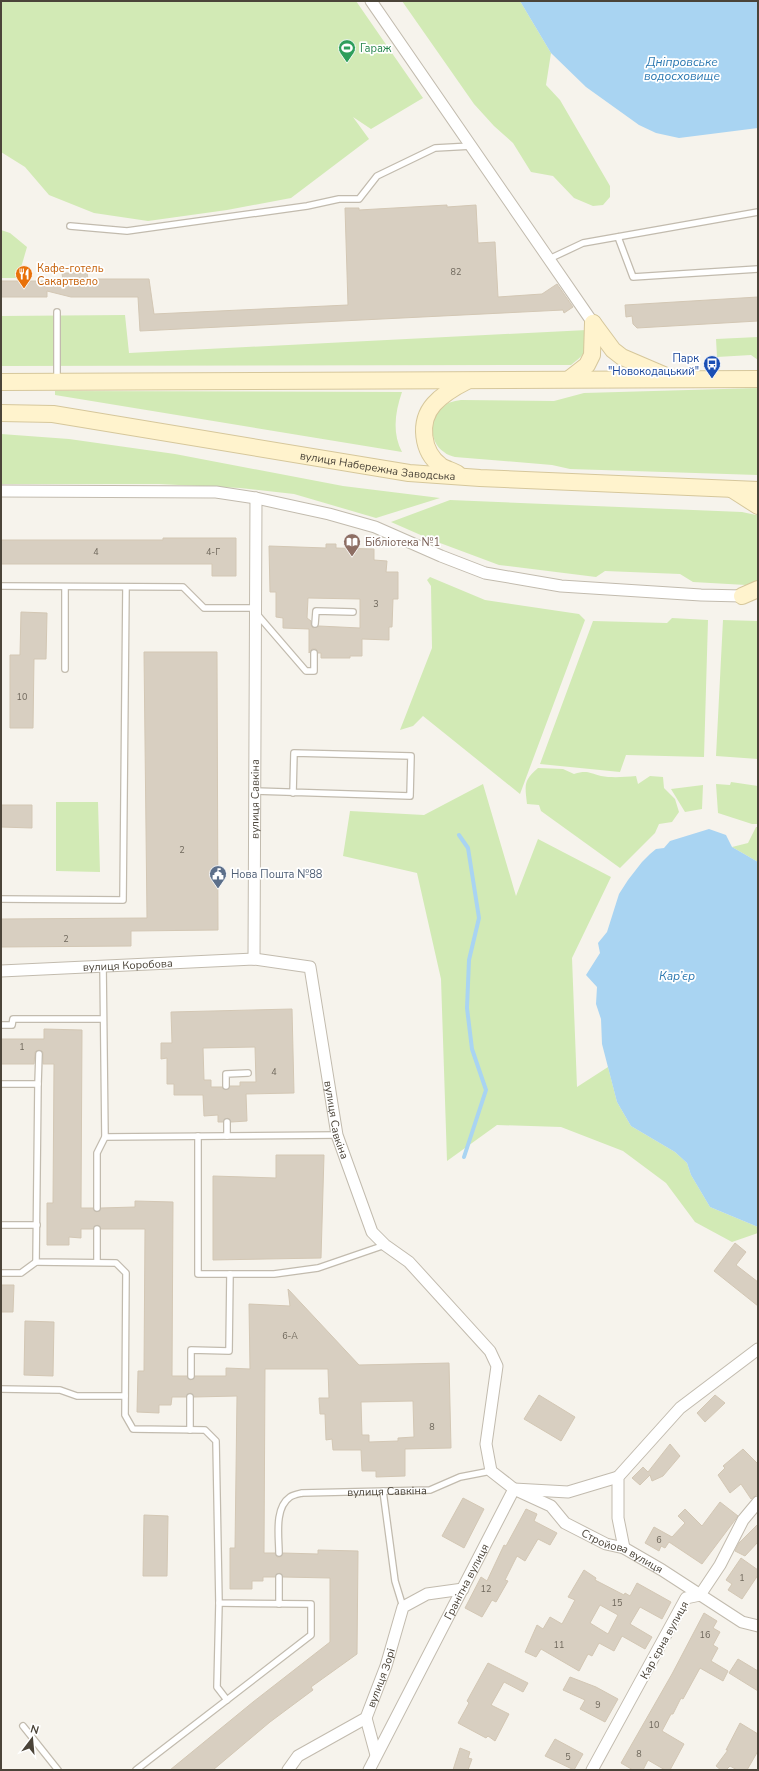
<svg xmlns="http://www.w3.org/2000/svg" width="759" height="1771" font-family="'Nunito Sans',sans-serif">
<style>
.green{fill:#d2eab5}
.water{fill:#a9d4f2}
.lines{fill:none;stroke-linecap:round;stroke-linejoin:round}
.stream{stroke:#a9d4f2;stroke-width:4}
.building{fill:#d8cfc1;stroke:#d3c7b4;fill-rule:evenodd}
.lane-casing{stroke:#c2bbae;stroke-width:8}
.street-casing{stroke:#c2bbae;stroke-width:13}
.secondary-casing{stroke:#d6c79b;stroke-width:18}
.lane{stroke:#fff;stroke-width:5.5}
.street{stroke:#fff;stroke-width:11}
.secondary{stroke:#fff3cd;stroke-width:16}
.labels{text-anchor:middle;stroke-width:3.5;stroke-linejoin:round;paint-order:stroke}
.number-label{font-size:9px;fill:#6e675b}
.leisure-label{font-size:11px;fill:#27864d;stroke:#fff;text-anchor:start}
.food-label{font-size:11px;fill:#c56008;stroke:#fff;text-anchor:start}
.transit-label{font-size:11px;fill:#164399;stroke:#fff;text-anchor:end}
.street-label{font-size:11px;fill:#4b4439;stroke:#fff}
.education-label{font-size:11px;fill:#785e54;stroke:#fff;text-anchor:start}
.service-label{font-size:11px;fill:#4e5e75;stroke:#fff;text-anchor:start}
.water-label{font-size:12px;font-style:italic;fill:#2e7ab2;stroke:#fff}
</style>
<rect width="100%" height="100%" fill="#f6f3ec"/>
<path class="green" d="M1,1H356L423,98L371,129L353,117L369,139L291,198L227,210L148,221L94,213L49,195L25,167L1,152Z
M402,1H520L551,53L546,85L560,100L610,186V197L603,205L593,206L574,198L553,176L531,172L513,143L494,126L474,104Z
M1,230L10,233L27,247L18,278H1Z
M125,315L129,353L587,330C587,349 587,353 571,365L1,366V316Z
M758,337V360L751,355L717,357L716,339Z
M758,388V475L570,469L552,465L455,457C452,456 447,455 444,452C430,443 428,419 441,408C446,403 453,401 461,400L554,401L584,393Z
M55,391L402,392C395,412 392,433 402,452L55,395Z
M1,434L69,439L175,454L343,486L440,498L376,518L294,494L240,488L159,484H1Z
M450,500L742,512L756,515H758V581L746,585L693,582L680,574L605,571L596,577L499,565L432,540L391,522Z
M430,577L485,600L579,614L585,620L520,794L423,716L413,726L400,730L432,648L431,586L427,580Z
M672,618L708,620L704,757L626,755L620,772L540,764L593,621L667,623Z
M723,620L758,621V759L716,756Z
M538,768L563,769L574,774C587,770 589,773 601,776C612,778 624,777 636,776L638,784L650,776L663,777L664,788L675,799L679,812L672,822L659,824L655,833L620,868L541,811L539,805L527,804C525,785 523,781 538,768Z
M731,782L758,786V824H752L718,813L716,784L730,785Z
M483,784L516,896L538,839L611,877L572,958L577,1087L608,1067L617,1102L631,1126L675,1152L687,1163L691,1175L710,1207L758,1227V1233L732,1242L695,1222L666,1183L623,1151L561,1127L497,1125L447,1161L441,979L417,873L343,856L350,811L424,815Z
M703,785L702,809L685,812L671,789Z
M56,802H98L100,872L56,871Z
M756,827H758V862L732,847L748,843Z"/>
<path class="water" d="M520,1H758V128L679,138L656,133L639,125L586,87L551,53Z
M709,829L726,835L732,847L758,862V1227L710,1207L691,1175L687,1163L675,1152L631,1126L617,1102L602,1044L601,1019L596,1004L597,987L586,975L600,953L598,943L607,932L619,894L628,880L642,862L650,854L656,849L664,848L670,841Z"/>
<g class="lines">
<path class="stream" d="M459,835L468,848L479,918L469,960L467,1008L472,1049L486,1090L464,1157"/>
</g>
<path class="building" d="M447,205V207L476,205L478,243L495,242L498,297L542,294L557,284L573,307L564,313L563,310L140,331L138,297H71L47,291V297H1V281H63L62,273H87L88,279H149L154,314L348,305L345,208H359V210Z
M758,297V321L637,328L633,324L632,316L626,317L625,305Z
M163,538H236V576H212V564H1V540H163Z
M326,544H336V548L374,549V560L387,561L386,572H398V599H393L392,627H389V640L362,639V656H350V658H321V653H318L316,649H312L309,653V629L283,628V618L276,617V592H270L269,546L326,548ZM308,598L360,599V628L319,626L313,628L311,625V621L307,618Z
M21,612L47,613L46,659H34L33,728H10V655H20Z
M144,652H217L218,930L131,931V946L1,947V919L147,918Z
M1,805H32V828L1,827Z
M292,1009L294,1093L246,1094L247,1121L231,1122L229,1119L227,1118L223,1122H218V1115L204,1116L203,1095H174V1084H167V1058L161,1059V1043H172L171,1012ZM255,1047L256,1082H240V1086H230L226,1090L222,1087H211V1080H204L203,1048Z
M44,1029L82,1030L81,1208H93L95,1211L97,1212L101,1208L135,1207V1201L173,1202L172,1376H187L189,1379L191,1380L195,1376H226V1368L250,1369L249,1304L290,1306L288,1289L359,1365L449,1363L451,1448L405,1449V1476L376,1477V1471H362L361,1450H333L332,1439L326,1440L325,1414H320L319,1398H329L328,1369H265L264,1553H275L277,1557H280L283,1553L318,1554V1550L358,1551L357,1654L311,1687L313,1690L270,1722L213,1770H170L253,1702L330,1642V1578L283,1577L281,1574L279,1573L275,1577H263V1581H252V1589H230V1548H235L237,1396L194,1397L192,1394L190,1393L186,1397H172L171,1405H159V1413L137,1412L138,1371H144L145,1229H101L99,1226L97,1225L93,1229H81V1238L69,1237V1245H47V1203H53L54,1064H43V1052L39,1050L35,1052L34,1064H1V1039H44ZM413,1401L414,1437L398,1438V1441L369,1442V1435H362L361,1402Z
M276,1155H324L321,1258L213,1260V1176L276,1178Z
M735,1243L746,1252L736,1265L758,1282V1306L714,1271Z
M1,1285H14L13,1312H1Z
M25,1321L54,1322L53,1376L24,1375Z
M539,1395L575,1417L561,1441L524,1419Z
M715,1395L725,1403L705,1422L697,1413Z
M670,1444L680,1456L663,1476L652,1481L650,1475L640,1485L632,1478L643,1467L648,1472Z
M743,1449L758,1464V1494L751,1499L741,1484L730,1493L718,1475L725,1468L723,1466Z
M463,1498L484,1509L464,1548L442,1536Z
M720,1502L738,1516L702,1564L669,1542L665,1548L661,1546L659,1551L645,1543L654,1527L672,1537L685,1523L678,1516L685,1509L702,1526Z
M526,1509L537,1514L534,1521L557,1533L550,1545L538,1539L525,1561L517,1556L505,1580L508,1581L496,1602L492,1600L482,1617L465,1608L481,1577L487,1581L504,1545L506,1546Z
M144,1515L168,1516L167,1576H143Z
M758,1524V1542L745,1556L735,1551L739,1543Z
M741,1558L758,1570V1575L742,1599L728,1590L732,1584L726,1580Z
M584,1570L596,1578L595,1580L624,1595L625,1593L630,1596L637,1583L671,1602L662,1619L640,1607L630,1624L652,1637L645,1649L622,1636L614,1651L599,1643L592,1656L588,1654L579,1671L541,1649L536,1657L525,1652L537,1625L543,1629L550,1617L562,1624L575,1600L568,1597ZM600,1605L618,1615L608,1634L590,1623Z
M704,1613L717,1621L713,1628L720,1632L713,1645L718,1648L711,1661L728,1671L723,1681L700,1668L683,1699L681,1698L673,1714H671L662,1731L684,1744L670,1770H665L648,1760L643,1770H633L621,1763L672,1674Z
M738,1659L758,1671V1691L729,1673Z
M488,1663L528,1683L523,1692L504,1682L491,1705L509,1714L495,1741L488,1736L486,1738L458,1723L469,1703L467,1701Z
M570,1677L596,1687L618,1699L605,1722L580,1709L585,1700L563,1690Z
M740,1723L758,1734V1751L747,1770H737L730,1766L726,1770H721L716,1766L728,1750H726Z
M555,1739L583,1754L574,1770L545,1756Z
M460,1748L470,1752L468,1758L472,1759L468,1770H453Z"/>
<g class="lines">
<g class="lane-casing">
<g id="lane">
<path d="M70,226L127,231L307,206L339,199H359L377,176L435,148L472,146"/>
<path d="M618,237L633,277L758,269"/>
<path d="M549,259L583,243L758,212"/>
<path d="M57,312V380"/>
<path d="M1,586L183,587L204,608H256"/>
<path d="M256,613L306,671H314V653"/>
<path d="M315,624L316,611L353,612"/>
<path d="M65,669V587"/>
<path d="M255,791L410,796L411,756L294,753L293,793"/>
<path d="M1,899L123,900L126,587"/>
<path d="M103,966L105,1137L337,1135"/>
<path d="M1,1025H12L13,1019H103"/>
<path d="M1,1084H38L36,1262L116,1263L126,1273L125,1415L133,1429L205,1430L216,1441L219,1603L311,1604V1635L136,1770"/>
<path d="M38,1084L39,1054"/>
<path d="M226,1086V1074L248,1073"/>
<path d="M227,1122V1136"/>
<path d="M198,1136V1274H274L318,1268L385,1245"/>
<path d="M97,1208V1153L105,1137"/>
<path d="M1,1225H37"/>
<path d="M97,1262V1229"/>
<path d="M1,1273H21L36,1262"/>
<path d="M191,1376V1350L229,1351L230,1274"/>
<path d="M1,1389L60,1390L77,1396H125"/>
<path d="M190,1430V1397"/>
<path d="M383,1491L395,1581L403,1607"/>
<path id="s1" d="M279,1553C279,1537 274,1508 290,1497C293,1495 298,1494 302,1493L430,1490L460,1477L491,1471"/>
<path d="M219,1603L217,1687L227,1700"/>
<path d="M279,1604V1577"/>
<path d="M23,1726L58,1770"/>
</g>
</g>
<g class="street-casing">
<g id="street">
<path d="M371,1L593,323"/>
<path d="M1,491L216,492L256,498L329,514L375,527L441,556L485,573L561,586L701,595L742,596"/>
<path id="s2" d="M254,959L256,498"/>
<path id="s3" d="M1,971L254,959L310,967L337,1135L372,1232L385,1245L409,1262L490,1351L497,1366L486,1444L491,1471L514,1489L551,1506L565,1523L606,1544L624,1548L662,1570L742,1622L758,1626"/>
<path d="M624,1548L618,1518V1477L680,1408L758,1349"/>
<path d="M366,1718L376,1755"/>
<path id="s4" d="M288,1770L298,1756L366,1718L386,1666L403,1607L427,1594L463,1589"/>
<path id="s5" d="M369,1770L514,1489L568,1492L618,1477"/>
<path d="M592,1770L686,1598L700,1595L720,1565L743,1520L758,1502"/>
</g>
</g>
<g class="secondary-casing">
<g id="secondary">
<path d="M593,323L613,350L622,357L664,375"/>
<path d="M569,379L587,365L592,355L593,323"/>
<path d="M1,382L758,379"/>
<path id="s6" d="M1,413L53,414L409,473L480,478L758,490"/>
<path d="M458,474C453,471 446,469 441,466C422,452 418,422 434,404C443,394 455,387 467,381"/>
<path d="M733,490L758,506"/>
<path d="M742,596L758,589"/>
</g>
</g>
<use href="#lane" class="lane"/>
<use href="#street" class="street"/>
<use href="#secondary" class="secondary"/>
</g>
<defs>
<g id="stadium-pin" transform="scale(0.9)"><path d="M0 17L-7.5 6A9.5 9.5 0 1 1 7.5 6Z" fill="#2e9e5b" stroke="#fff"/><path d="M0-5a6.5 5 0 1 0 0 10a6.5 5 0 1 0 0-10ZM-3.5-1.8h7v3.6h-7Z" fill="#fff"/></g>
<g id="restaurant-pin" transform="scale(0.9)"><path d="M0 17L-7.5 6A9.5 9.5 0 1 1 7.5 6Z" fill="#e8710a" stroke="#fff"/><path d="M-5-6h1v4h1v-4h1v4h1v-4h1v5L-1.5 .5V6h-2V.5L-5-1ZM5-6V6H3V1.5H1.5Q1.5-4 5-6Z" fill="#fff"/></g>
<g id="bus-pin" transform="scale(0.9)"><path d="M0 17L-7.5 6A9.5 9.5 0 1 1 7.5 6Z" fill="#1a4fb4" stroke="#fff"/><path d="M-5-6H5V4H4V6H2V4H-2V6H-4V4H-5ZM-3.5-4V0h7V-4ZM-3.5 1.2v1.5H-2V1.2ZM2 1.2v1.5H3.5V1.2Z" fill="#fff"/></g>
<g id="library-pin" transform="scale(0.9)"><path d="M0 17L-7.5 6A9.5 9.5 0 1 1 7.5 6Z" fill="#8d6e63" stroke="#fff"/><path d="M-6-4Q-3-5.5-.7-3.5V5Q-3 3-6 4ZM6-4Q3-5.5 .7-3.5V5Q3 3 6 4Z" fill="#fff"/></g>
<g id="civic-pin" transform="scale(0.9)"><path d="M0 17L-7.5 6A9.5 9.5 0 1 1 7.5 6Z" fill="#5c6f8a" stroke="#fff"/><path d="M-.6-6.5H3V-4.5H.6V-3L4-1V1h2V6H-6V1h2V-1L-.6-3ZM-1.2 2.5V6h2.4V2.5Z" fill="#fff"/></g>
</defs>
<g fill-rule="evenodd">
<use href="#stadium-pin" x="347" y="48"/>
<use href="#restaurant-pin" x="24" y="274"/>
<use href="#bus-pin" x="712" y="364"/>
<use href="#library-pin" x="352" y="542"/>
<use href="#civic-pin" x="218" y="874"/>
</g>
<g class="labels">
<g class="number-label">
<text x="456" y="275">82</text>
<text x="96" y="555">4</text>
<text x="213" y="555">4-Г</text>
<text x="376" y="607">3</text>
<text x="22" y="700">10</text>
<text x="182" y="853">2</text>
<text x="66" y="942">2</text>
<text x="22" y="1050">1</text>
<text x="274" y="1075">4</text>
<text x="290" y="1339">6-А</text>
<text x="432" y="1430">8</text>
<text x="659" y="1543">6</text>
<text x="742" y="1581">1</text>
<text x="486" y="1592">12</text>
<text x="617" y="1606">15</text>
<text x="705" y="1638">16</text>
<text x="559" y="1648">11</text>
<text x="598" y="1708">9</text>
<text x="654" y="1728">10</text>
<text x="639" y="1757">8</text>
<text x="568" y="1760">5</text>
</g>
<g class="leisure-label">
<text x="360" y="52">Гараж</text>
</g>
<g class="food-label">
<text x="37" y="272">Кафе-готель<tspan x="37" dy="13">Сакартвело</tspan></text>
</g>
<g class="transit-label">
<text x="699" y="362">Парк<tspan x="699" dy="13">"Новокодацький"</tspan></text>
</g>
<g class="street-label">
<text dy="4" stroke="none"><textPath href="#s6" startOffset="381">вулиця Набережна Заводська</textPath></text>
<text dy="4" stroke="none"><textPath href="#s2" startOffset="160">вулиця Савкіна</textPath></text>
<text dy="4" stroke="none"><textPath href="#s3" startOffset="127">вулиця Коробова</textPath></text>
<text dy="4" stroke="none"><textPath href="#s3" startOffset="465">вулиця Савкіна</textPath></text>
<text dy="4" stroke="none"><textPath href="#s1" startOffset="157">вулиця Савкіна</textPath></text>
<text dy="4" stroke="none"><textPath href="#s3" startOffset="1030">Стройова вулиця</textPath></text>
<text dy="4" stroke="none"><textPath href="#s5" startOffset="212">Гранітна вулиця</textPath></text>
<text transform="translate(664 1640) rotate(-61)" y="4">Карʼєрна вулиця</text>
<text dy="4" stroke="none"><textPath href="#s4" startOffset="138">вулиця Зорі</textPath></text>
</g>
<g class="education-label">
<text x="365" y="546">Бібліотека №1</text>
</g>
<g class="service-label">
<text x="231" y="878">Нова Пошта №88</text>
</g>
<g class="water-label">
<text x="682" y="66">Дніпровське<tspan x="682" dy="14">водосховище</tspan></text>
<text x="677" y="980">Кар’єр</text>
</g>
</g>
<rect width="759" height="1771" fill="none" stroke="#4b4439" stroke-width="4"/>
<g transform="translate(32 1739) rotate(16)" stroke="#ffffff" stroke-width="3" paint-order="stroke">
<path d="M0-3L7 15L0 10L-7 15Z" fill="#4b4439"/>
<text y="-6" font-size="11" font-weight="bold" text-anchor="middle" fill="#4b4439">N</text>
</g>
</svg>
